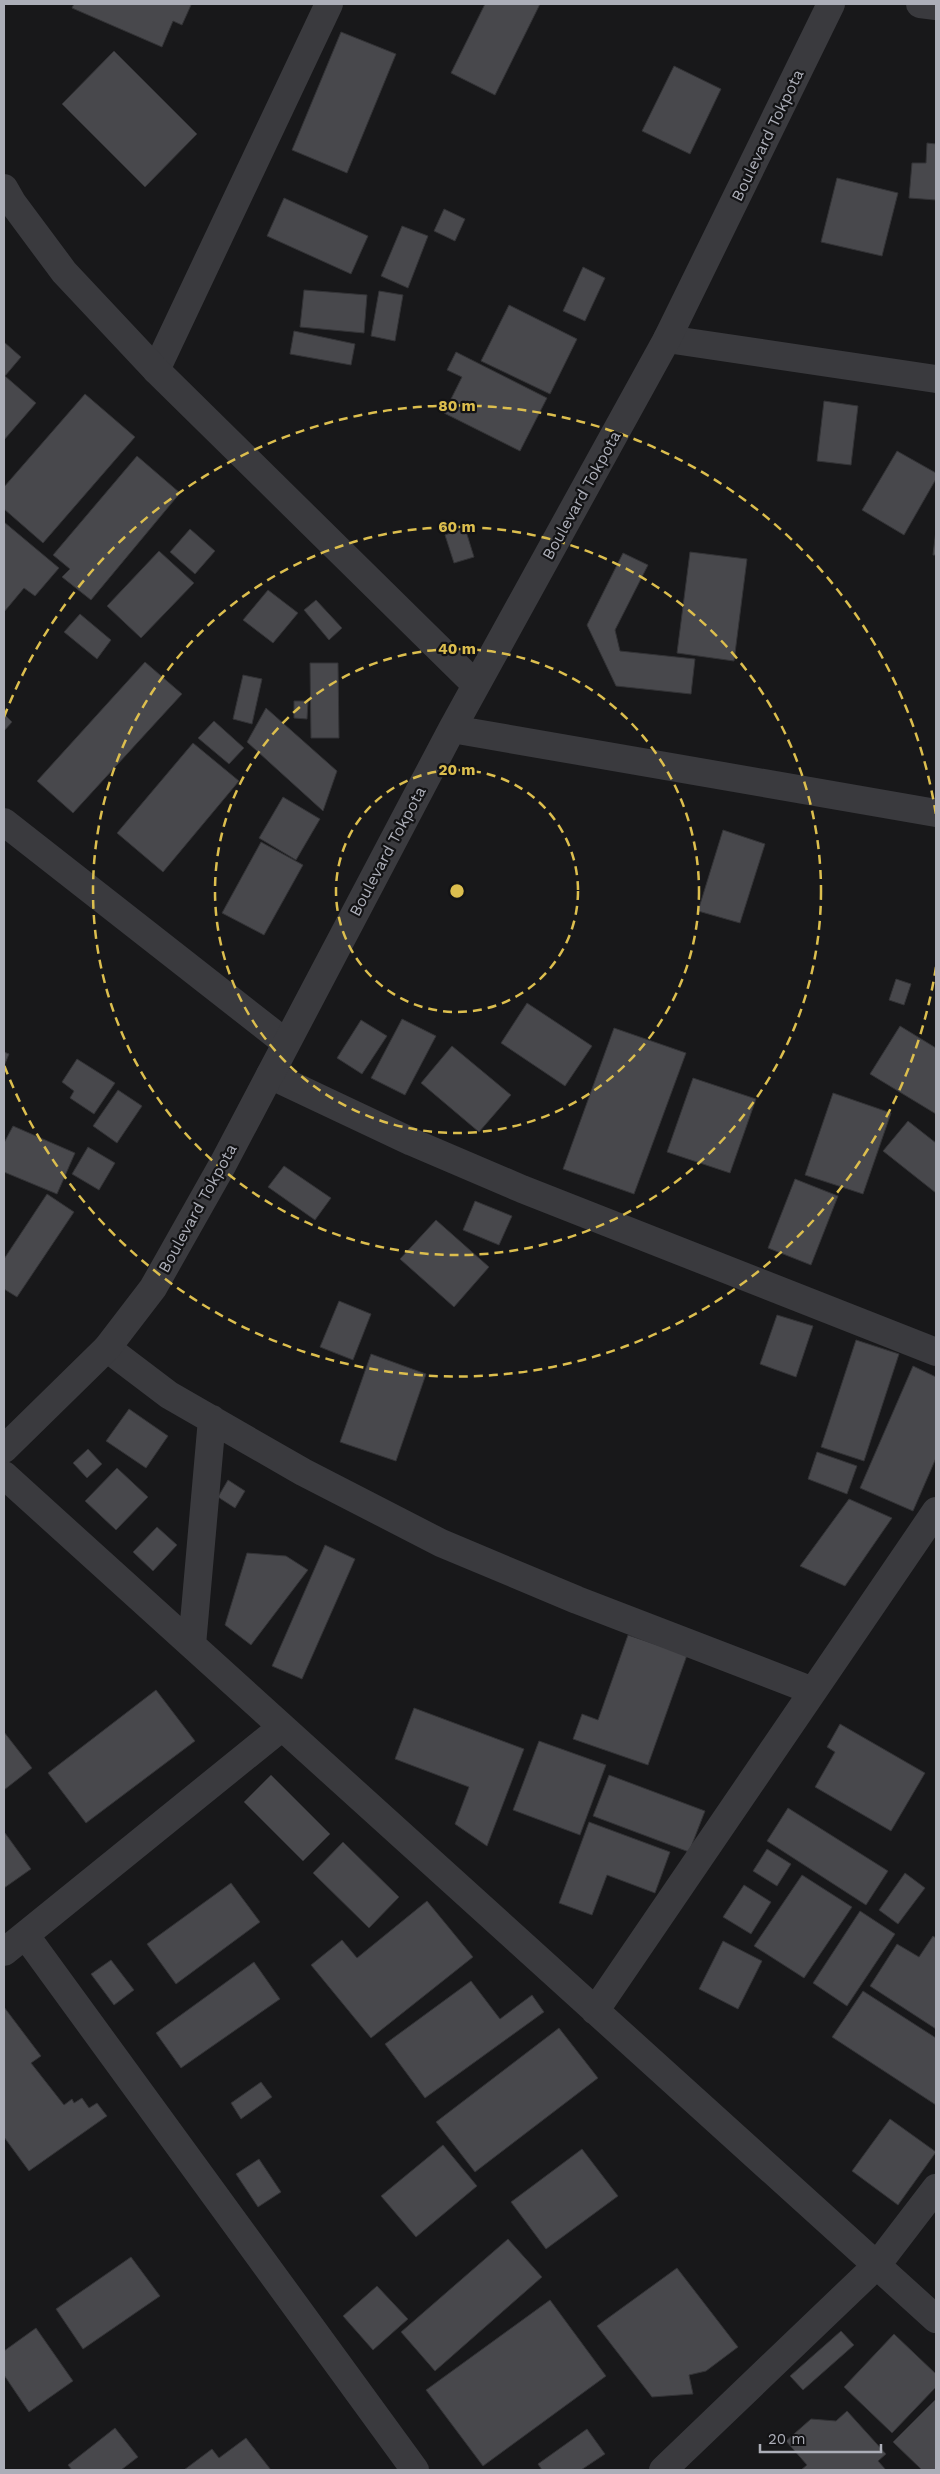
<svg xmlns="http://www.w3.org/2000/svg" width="940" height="2474" font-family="'Work Sans',sans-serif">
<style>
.building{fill:#48484c;stroke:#333336}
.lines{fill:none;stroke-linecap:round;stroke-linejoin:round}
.minor{stroke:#3a3a3e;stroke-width:28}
.tertiary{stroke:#3a3a3e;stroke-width:28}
.ring{fill:none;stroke:#dcbe4e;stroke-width:2.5;stroke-dasharray:9 6}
.labels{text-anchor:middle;stroke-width:4.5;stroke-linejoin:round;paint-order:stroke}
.street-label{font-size:16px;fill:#acaeb8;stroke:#131315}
.centre{fill:#dcbe4e;stroke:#131315;stroke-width:2.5}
.ring-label{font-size:15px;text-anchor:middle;font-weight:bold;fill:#dcbe4e;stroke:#131315;stroke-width:4.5;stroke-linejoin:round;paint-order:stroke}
</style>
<rect width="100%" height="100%" fill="#18181a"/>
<path class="building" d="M74,4H189L191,5L182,25L173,21L162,47L72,8Z
M485,4H540L495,95L451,73Z
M341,32L396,54L347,173L292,150Z
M114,51L197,134L145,187L62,104Z
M674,66L721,89L690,154L642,131Z
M927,143L936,144V200L909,198L912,163H926Z
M837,178L898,193L882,256L821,242Z
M284,198L368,236L351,274L267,236Z
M444,209L465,219L455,241L434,231Z
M402,226L428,236L408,288L381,276Z
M583,267L605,278L585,321L563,311Z
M304,290L367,295L364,333L300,327Z
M379,291L403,295L395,341L371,336Z
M509,305L577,339L550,394L481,361Z
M294,331L355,344L351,365L290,354Z
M4,342L21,357L5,376L36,403L4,440Z
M456,352L547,398L520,451L444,413L462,377L447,370Z
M85,394L135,437L43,543L4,509V487Z
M824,401L858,406L851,465L817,461Z
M897,451L936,473V479L904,535L862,510Z
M137,456L180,493L91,600L62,577L70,569L53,555Z
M4,522L59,568L35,596L24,588L4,612Z
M465,528L474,557L454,563L445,535Z
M190,529L215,551L195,574L170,552Z
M936,530V555H933Z
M159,551L194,583L141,638L107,606Z
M690,552L747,559L734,661L677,653Z
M623,553L648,565L615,630L620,651L695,659L691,694L616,686L587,625Z
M268,590L298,613L273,643L243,620Z
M316,600L342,628L329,640L304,610Z
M80,614L111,640L97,659L64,632Z
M145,662L182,694L73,813L37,781Z
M310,663H338L339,738H311Z
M243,675L262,679L252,724L233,719Z
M294,701H308L307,719L294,718Z
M266,708L337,771L323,811L247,742Z
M4,714L12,722L4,731Z
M214,721L244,748L229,764L198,738Z
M193,743L239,781L163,872L117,833Z
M283,797L320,819L296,860L259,838Z
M723,830L765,844L740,923L698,911Z
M261,842L303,865L264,935L222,913Z
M896,979L911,984L904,1005L889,1000Z
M527,1003L592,1046L565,1086L501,1043Z
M402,1019L436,1036L405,1095L371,1078Z
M361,1020L387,1036L362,1074L337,1058Z
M900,1026L936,1048V1114L870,1074Z
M614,1028L686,1053L634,1194L563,1169Z
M452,1046L511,1095L479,1132L421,1083Z
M4,1052L9,1054L4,1066Z
M77,1059L115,1083L94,1114L70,1098L74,1091L62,1082Z
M693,1078L756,1099L730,1173L667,1152Z
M118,1090L142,1106L117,1143L93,1126Z
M833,1093L891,1113L863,1194L805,1175Z
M908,1121L936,1143V1193L883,1151Z
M13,1126L75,1153L57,1194L4,1172V1143Z
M88,1147L115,1163L99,1190L72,1174Z
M284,1166L331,1198L315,1220L268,1187Z
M795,1179L838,1196L811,1265L768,1248Z
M47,1194L74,1212L17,1297L4,1289V1259Z
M475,1201L512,1216L499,1245L463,1230Z
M436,1220L489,1267L454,1307L400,1259Z
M339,1301L371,1314L353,1360L320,1347Z
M777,1315L813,1326L796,1377L760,1364Z
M856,1340L899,1354L864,1461L821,1447Z
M371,1354L426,1374L396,1461L340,1442Z
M913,1366L936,1377V1458L913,1511L860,1488Z
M129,1409L168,1436L146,1468L106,1441Z
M88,1449L102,1464L87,1478L73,1463Z
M817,1452L857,1466L847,1494L808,1479Z
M117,1468L148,1497L116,1530L85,1501Z
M228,1480L245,1491L235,1508L218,1497Z
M849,1499L892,1518L845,1586L800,1566Z
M157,1527L177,1545L153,1571L133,1552Z
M325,1545L355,1559L302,1679L272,1666Z
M247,1553L286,1556L308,1570L251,1645L225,1625Z
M628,1635L687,1655L648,1765L573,1739L582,1714L598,1720Z
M156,1690L195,1741L86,1823L48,1773Z
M414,1708L524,1749L487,1846L455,1824L469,1787L395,1759Z
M840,1724L925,1773L891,1831L815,1787L835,1752L827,1747Z
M4,1732L32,1768L4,1790Z
M539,1741L606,1765L580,1835L513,1810Z
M271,1775L330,1834L303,1861L244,1802Z
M609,1775L705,1811L689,1852L593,1816Z
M788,1808L888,1871L866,1905L767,1841Z
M589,1822L670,1852L655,1893L607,1875L592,1915L559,1903Z
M5,1833L31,1869L4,1888V1834Z
M343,1842L399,1897L369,1928L313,1873Z
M767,1849L791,1864L777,1886L753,1871Z
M905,1873L925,1888L898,1924L879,1910Z
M802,1875L852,1907L804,1978L754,1946Z
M231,1883L260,1922L176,1984L147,1944Z
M744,1885L771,1902L751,1934L723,1917Z
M427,1901L473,1957L371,2038L311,1965L342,1940L357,1958Z
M860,1911L895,1934L847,2006L813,1983Z
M933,1936L936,1938V2029L870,1986L897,1944L919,1957Z
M723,1941L762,1961L738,2009L699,1989Z
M111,1960L134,1990L114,2005L91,1974Z
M254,1962L280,1999L181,2068L156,2033Z
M471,1981L500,2019L532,1995L544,2012L425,2098L385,2044Z
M863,1991L936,2038V2105L832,2037Z
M4,2007L41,2056L31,2063L64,2105L72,2099L74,2103L82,2098L89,2108L97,2103L107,2116L29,2171L4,2137Z
M559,2028L598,2078L475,2172L436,2122Z
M261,2082L272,2097L241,2119L231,2103Z
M890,2119L936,2152L898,2205L852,2171Z
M443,2145L477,2186L416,2237L381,2196Z
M582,2149L618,2196L546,2249L511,2202Z
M259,2159L281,2192L258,2207L236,2174Z
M508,2239L542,2277L435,2371L401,2332Z
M131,2257L160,2296L83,2349L56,2309Z
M677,2268L738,2347L706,2371L689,2375L693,2394L652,2397L597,2326Z
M377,2286L408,2319L373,2350L343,2316Z
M550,2300L606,2376L483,2466L426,2390Z
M36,2328L73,2381L29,2412L4,2375V2351Z
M841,2331L854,2345L803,2390L790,2376Z
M894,2334L936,2374V2387L892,2433L844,2387Z
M936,2399V2470H922L893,2442Z
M847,2411L886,2454L878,2461L886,2470H801L807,2465L786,2441L811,2419L836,2421Z
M115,2428L138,2457L121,2470H72L68,2465Z
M587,2429L605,2454L581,2470H542L538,2464Z
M246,2438L271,2470H184L212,2449L219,2458Z"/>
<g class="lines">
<path class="minor" d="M920,4L936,6
M667,339L936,379
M156,370L329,4
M4,822L286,1043
M270,1075L412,1142L522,1189L936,1352
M107,1348L169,1395L303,1472L441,1543L577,1600L813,1691
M4,1475L936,2319
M192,1645L212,1419
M26,1936L415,2470
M4,1952L282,1727
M595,2011L936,1511
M663,2470L877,2265L936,2188"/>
<path class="tertiary" d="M4,188L12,202L64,272L156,370L476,685
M452,729L936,813
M4,1449L107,1348L153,1288L223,1164L452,729L667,339L831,4"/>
</g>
<g class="ring">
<circle cx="457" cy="891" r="121"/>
<circle cx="457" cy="891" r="242"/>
<circle cx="457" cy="891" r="364"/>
<path d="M936 967A485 485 0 0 1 4 1065M4 717A485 485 0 0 1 936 815"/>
</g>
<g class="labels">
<g class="street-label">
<text transform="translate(767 135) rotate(-64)" y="6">Boulevard Tokpota</text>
<text transform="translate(581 495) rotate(-61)" y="6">Boulevard Tokpota</text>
<text transform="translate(387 851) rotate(-62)" y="6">Boulevard Tokpota</text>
<text transform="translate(197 1208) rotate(-61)" y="6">Boulevard Tokpota</text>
</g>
</g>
<circle cx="457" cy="891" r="8" class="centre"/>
<g class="ring-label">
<text x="457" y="411">80 m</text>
<text x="457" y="532">60 m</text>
<text x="457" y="654">40 m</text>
<text x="457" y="775">20 m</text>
</g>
<rect width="940" height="2474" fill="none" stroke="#acaeb8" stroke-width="10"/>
<path d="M760 2444v8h121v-8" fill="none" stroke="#acaeb8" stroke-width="2.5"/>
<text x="768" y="2444" font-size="15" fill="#acaeb8" stroke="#131315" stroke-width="4" paint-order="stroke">20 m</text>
</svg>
